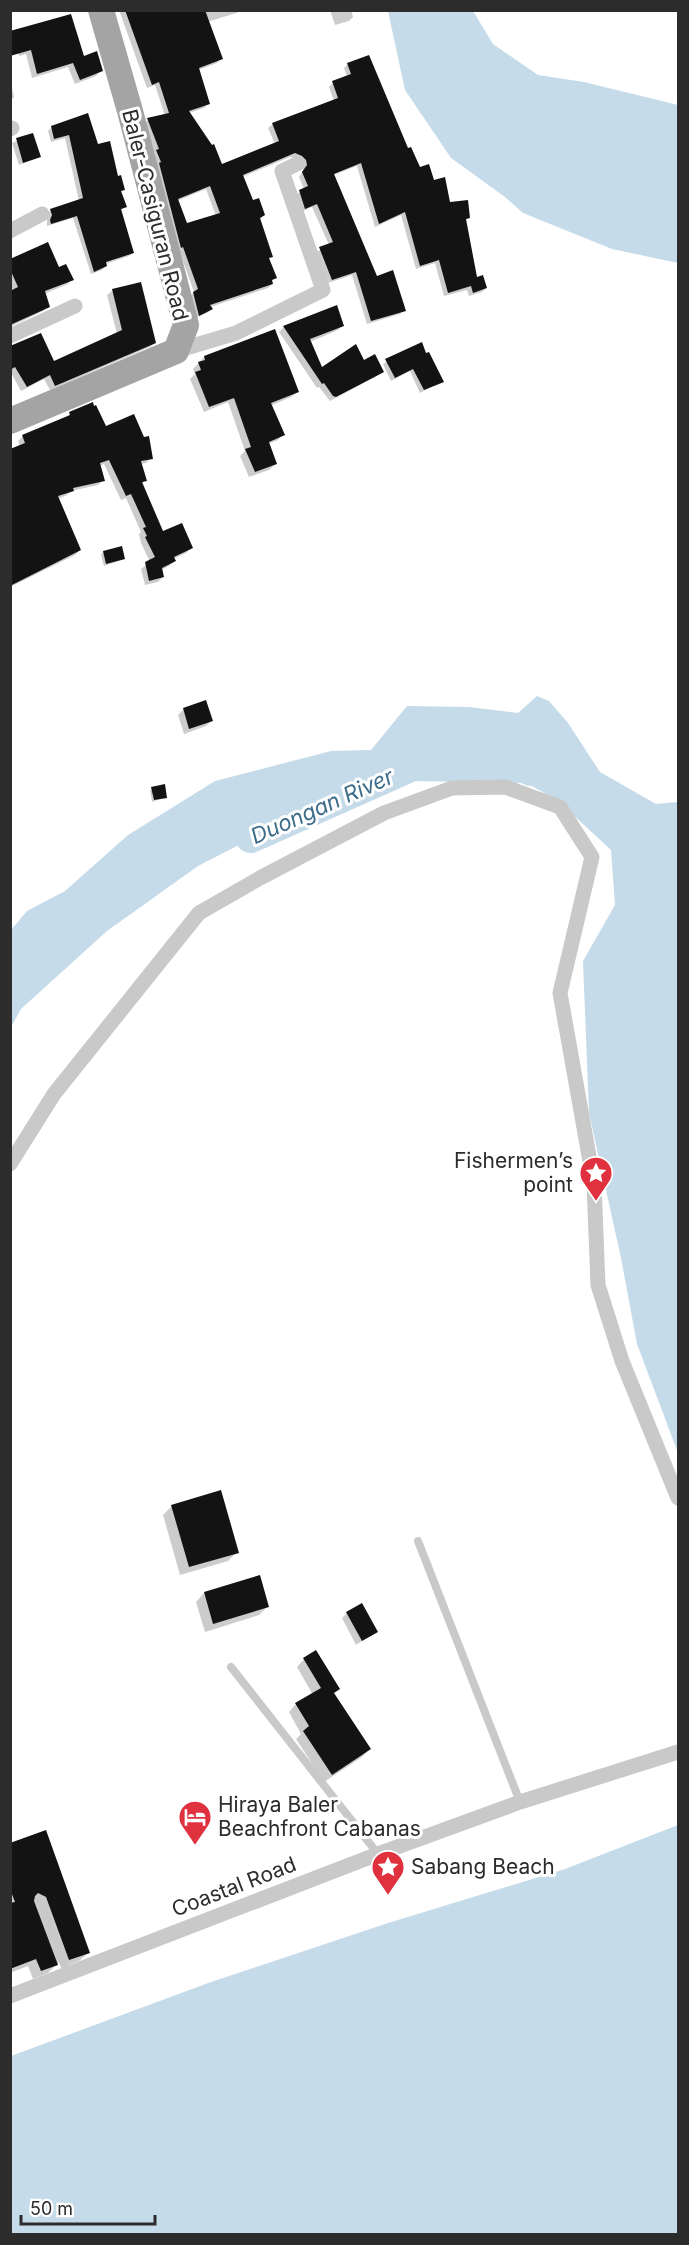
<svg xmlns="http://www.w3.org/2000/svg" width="689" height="2245" font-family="Inter,sans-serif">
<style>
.water{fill:#c5dbe9}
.shadow{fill:#0003;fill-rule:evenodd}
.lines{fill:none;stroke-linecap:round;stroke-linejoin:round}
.river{stroke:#c5dbe9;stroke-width:32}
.building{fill:#131313;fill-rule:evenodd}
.lane{stroke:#c9c9c9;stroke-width:8}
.street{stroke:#c9c9c9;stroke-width:15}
.primary{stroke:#a4a4a4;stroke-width:26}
.labels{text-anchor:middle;stroke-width:6;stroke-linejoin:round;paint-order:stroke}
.street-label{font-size:21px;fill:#2c2c2c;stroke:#fff}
.poi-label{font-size:21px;fill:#2c2c2c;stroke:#fff;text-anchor:start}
.water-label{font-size:22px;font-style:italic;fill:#3d6d8b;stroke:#fff}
</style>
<rect width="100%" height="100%" fill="#fff"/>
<path class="water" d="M388,11H473L493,44L538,75L584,82L678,105V263L612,249L523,213L505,197L451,158L405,90Z
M537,696L549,701L568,723L600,772L656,804L678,802V1453L637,1344L621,1258L589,1113L583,961L615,905L611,850L557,800L505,771L474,762L422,764L352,787L198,866L107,931L21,1009L11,1027V930L27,911L65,891L128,835L215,781L331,751L371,750L407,706L469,707L518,713Z
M678,1825V2234H11V2056L211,1982L388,1923L565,1869Z"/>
<path class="shadow" d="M119,10H246L207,22L221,58L217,63L198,70L208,104L204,108L189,113L221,166L275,144L268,128L273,124L334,101L329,87L333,83L347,77L344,68L348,64L419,169L432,182L449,204L469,217L465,221L476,278L486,288L482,292L469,296L467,290L444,296L435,263L416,269L401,215L375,227L357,166L333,175L377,278L404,310L400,314L367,324L352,275L328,283L315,253L329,245L312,207L301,212L296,195L304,189L299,177L303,171V165L298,159L290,157L242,177L252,202L264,215L260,219L271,256L268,259L275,277L271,282L272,284L268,288L210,307L211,309L207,313L195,318L190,297L194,292L179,250L153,156L155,154L144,124L148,120L165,116L155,85L147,88ZM206,189L216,216L186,225L177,201Z
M330,10H351L353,17L349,21L335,25Z
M13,35L83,58L101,70L96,76L75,84L68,67L32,78L26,54L19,56Z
M10,80L14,97L10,101Z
M52,127L97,145L123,190L120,193L125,207L121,210L133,253L129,256L105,264L106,266L102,270L91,274L73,218L47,226V214L51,210L79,201L65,138L51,142L48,131Z
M32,135L40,156L19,165L12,143Z
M10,261L58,269L72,279L68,284L44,294L48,306L43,311L10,327Z
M140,284L155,343L150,347L50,390L44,379L21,391L10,371V346L53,363L117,334L107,295L112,291Z
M343,325L338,330L310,342L322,369L363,362L382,371L377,376L330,401L319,387L317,388L279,332L284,327Z
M421,344L442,381L420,393L410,371L391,381L383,364Z
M204,357L297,392L291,397L270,406L283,434L278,440L268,444L275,464L269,470L249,477L240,456L245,451L228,402L204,412L190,379L195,374L193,369Z
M70,414L105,428L151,458L146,463L140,464L146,480L141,485L163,533L191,548L186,553L173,559L174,561L169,566L161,570L163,577L158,582L145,585L141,569L150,562L141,543L139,534L141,532L126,498L121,500L104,464L99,466L103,480L98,485L71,491L67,495L58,499L80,550L75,555L10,587V451L20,447L18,441L23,436L65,419Z
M103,552L124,559L104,566L101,555Z
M184,709L211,721L206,726L184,734L178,715Z
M152,788L166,797L152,802L150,791Z
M172,1506L237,1552L228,1561L180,1575L163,1515Z
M259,1577L268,1606L259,1615L205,1632L196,1602L204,1593Z
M347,1613L376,1632L356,1645L342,1618Z
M304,1659L333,1694L369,1749L362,1757L324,1782L296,1739L301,1734L289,1712L296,1704L313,1695L297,1667Z
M10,1843L88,1953L79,1961L61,1968L59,1962L48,1973L33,1979L28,1966L10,1973Z"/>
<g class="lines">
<path class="river" d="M251,837L413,765L526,767L531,770"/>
</g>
<path class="building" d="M125,10H205L223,59L199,68L210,104L189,111L212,145L214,144L222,164L279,141L272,123L338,98L332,81L351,74L347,63L369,55L408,148L411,147L420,167L429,164L434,180L445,177L450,202L468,200L470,218L466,219L477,277L483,275L487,288L473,293L471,286L448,293L439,260L420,266L405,212L379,224L361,163L334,174L377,276L393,270L406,311L371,321L356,272L332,280L319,247L333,242L317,204L305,209L299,190L308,186L302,172L307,165L306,160L302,156L295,153L243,175L253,200L259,198L265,215L260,218L273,257L269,258L277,278L272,280L273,284L210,305L213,309L199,316L193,292L198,289L183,247L181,248L159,163L161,162L156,150L159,149L147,118L169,113L159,82L152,85ZM210,186L220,213L187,223L178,199Z
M71,14L84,56L97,51L103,71L80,80L73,63L37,74L31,50L10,56V31Z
M88,113L98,144L110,141L118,176L121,175L125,190L121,191L127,207L121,209L134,253L106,262L107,266L94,272L77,216L51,224L50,220L52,215L50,209L83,198L69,135L54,139L51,126Z
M33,133L41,157L23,163L16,138Z
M48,242L59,267L66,264L74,280L45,291L50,307L10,325V291L18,287L10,269V259Z
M141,282L156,343L55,386L50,375L27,387L15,367L10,370V346L41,333L54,361L122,330L112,289Z
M337,305L344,326L310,339L322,367L356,344L364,360L375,354L384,372L336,397L333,396L324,383L322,384L283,326Z
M275,329L299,392L271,403L285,435L269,442L277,464L255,472L245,449L251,447L234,398L209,407L195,372L201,370L198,362L205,360L204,356Z
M422,342L426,353L429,352L444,382L424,390L413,369L395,378L385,359Z
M93,402L94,406L96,405L106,426L134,414L144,437L149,436L153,459L141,461L147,481L142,482L163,531L182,523L193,548L174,557L176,561L162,568L164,577L149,581L145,562L155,557L145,537L147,536L143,528L146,527L131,494L126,496L109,460L100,463L105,481L73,488L74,491L58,496L81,550L10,586V449L25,443L22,435L70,415L69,412Z
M122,546L125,559L106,564L103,551Z
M206,700L213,721L189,729L183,708Z
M165,784L167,798L154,800L151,787Z
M221,1490L239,1553L189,1567L171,1505Z
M260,1575L269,1607L213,1624L204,1592Z
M362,1603L378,1632L362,1641L346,1612Z
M316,1650L340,1689L334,1693L371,1749L332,1775L303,1731L309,1726L295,1703L321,1688L303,1658Z
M46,1830L90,1953L69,1960L46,1897L38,1893L35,1896L34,1901L58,1965L41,1971L36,1959L10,1969V1903L15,1902L10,1889V1843Z"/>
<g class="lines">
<path class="lane" d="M418,1541L520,1802
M231,1667L378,1854
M40,1899L68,1974"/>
<path class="street" d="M10,129L12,128
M10,231L42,214
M10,336L75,306
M176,351L236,333L323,290L282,171L297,164
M10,1164L54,1094L199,913L260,878L384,813L452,788L505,787L560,807L592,857L560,993L594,1184L598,1285L622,1361L678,1498
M10,1996L378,1854L520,1802L678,1752"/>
<path class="primary" d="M10,421L176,351L186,325L130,111L101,10"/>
</g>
<defs>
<g id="sight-pin" transform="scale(1.725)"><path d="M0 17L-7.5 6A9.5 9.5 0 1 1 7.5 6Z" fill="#e0313e" stroke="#fff"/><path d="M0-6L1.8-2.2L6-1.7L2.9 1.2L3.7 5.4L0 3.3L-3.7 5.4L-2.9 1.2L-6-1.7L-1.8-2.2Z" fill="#fff"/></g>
<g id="hotel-pin" transform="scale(1.725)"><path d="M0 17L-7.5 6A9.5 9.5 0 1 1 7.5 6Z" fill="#e0313e" stroke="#fff"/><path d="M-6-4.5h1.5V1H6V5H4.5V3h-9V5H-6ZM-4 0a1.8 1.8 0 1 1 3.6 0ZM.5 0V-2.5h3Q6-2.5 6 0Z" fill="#fff"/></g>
</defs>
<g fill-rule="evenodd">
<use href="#sight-pin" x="596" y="1173"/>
<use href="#hotel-pin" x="195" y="1817"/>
<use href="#sight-pin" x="388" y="1867"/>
</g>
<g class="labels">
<g class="street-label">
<text transform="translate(155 215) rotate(76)" y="7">Baler-Casiguran Road</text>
<text transform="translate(234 1887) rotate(-21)" y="7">Coastal Road</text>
</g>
<g class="poi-label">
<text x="573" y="1168" text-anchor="end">Fishermen’s<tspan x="573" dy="24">point</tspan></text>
<text x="218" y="1812">Hiraya Baler<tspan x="218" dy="24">Beachfront Cabanas</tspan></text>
<text x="411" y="1874">Sabang Beach</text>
</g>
<g class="water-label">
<text transform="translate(322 806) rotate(-24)" y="8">Duongan River</text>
</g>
</g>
<rect width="689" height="2245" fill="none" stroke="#2c2c2c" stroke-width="24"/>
<path d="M21 2215v9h134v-9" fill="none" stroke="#2c2c2c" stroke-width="3"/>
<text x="30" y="2215" font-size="18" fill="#2c2c2c" stroke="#ffffff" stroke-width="4.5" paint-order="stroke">50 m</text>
</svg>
